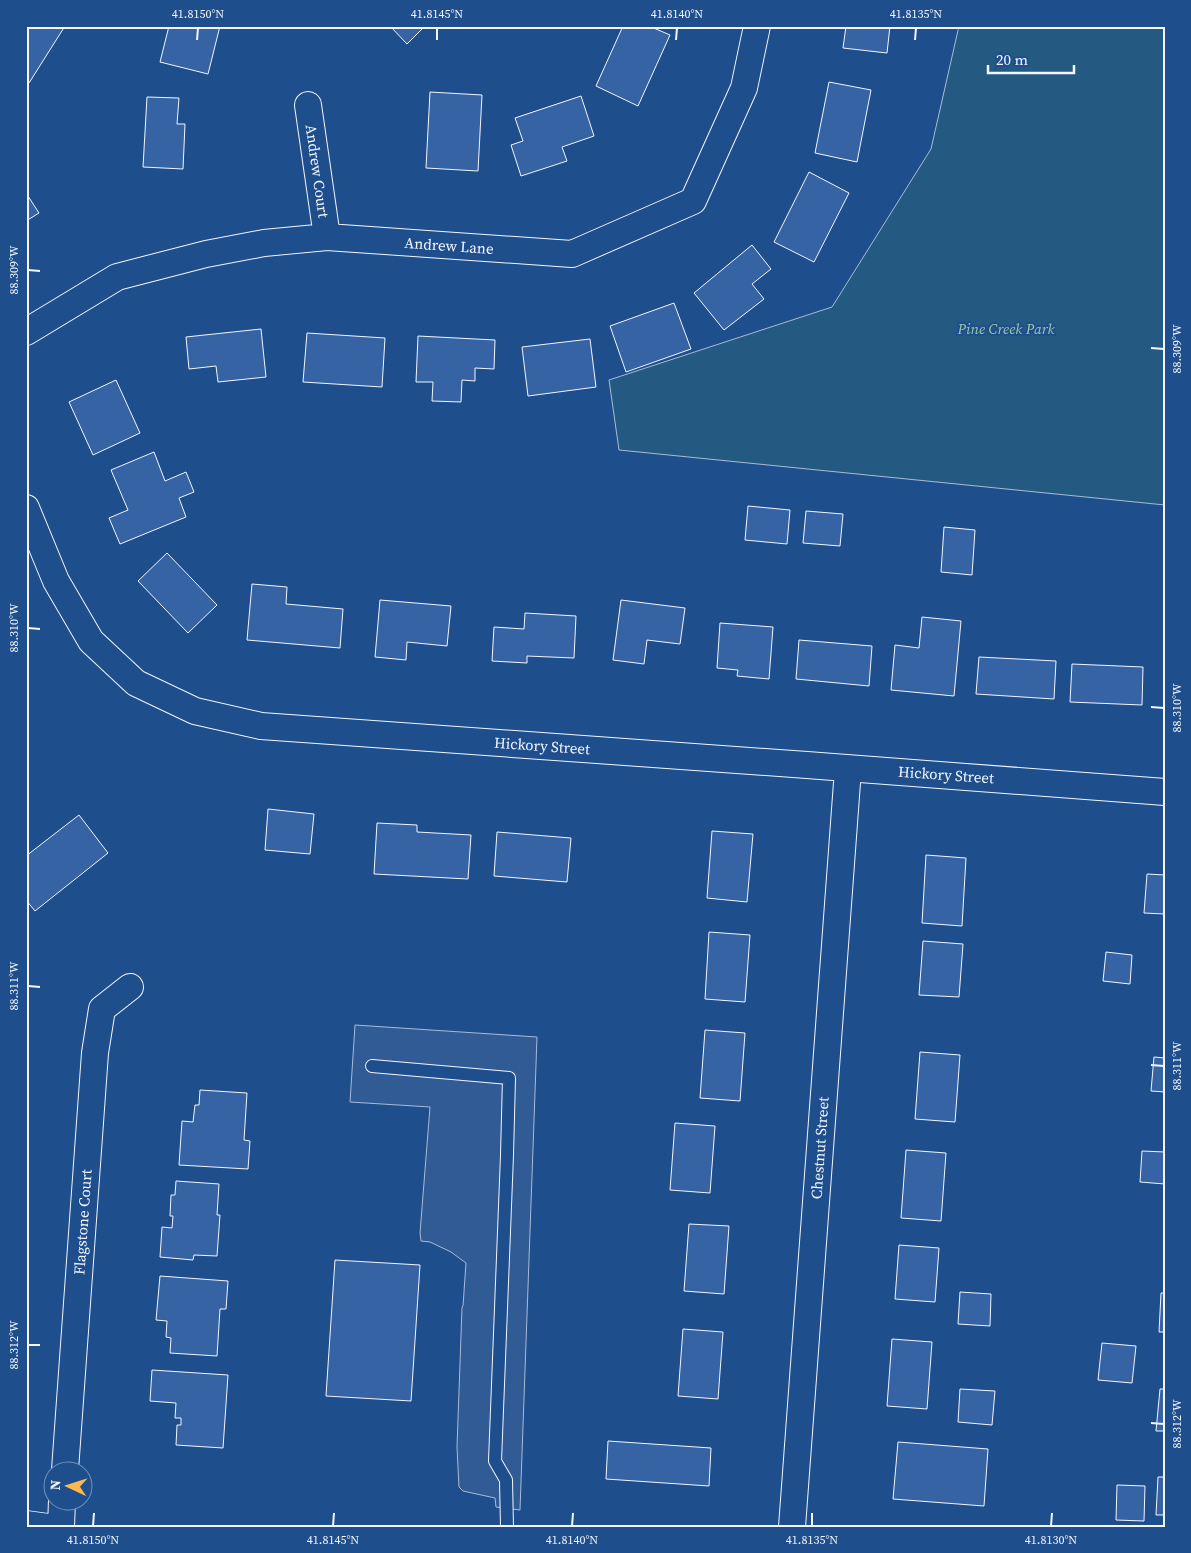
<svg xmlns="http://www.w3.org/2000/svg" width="1191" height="1553" font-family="'Source Serif 4',serif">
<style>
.green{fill:#245a82;stroke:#a8bbd7}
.parking{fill:#305b95;stroke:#a8bbd7}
.building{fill:#3563a3;stroke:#f2f6ff}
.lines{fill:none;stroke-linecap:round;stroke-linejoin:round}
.lane-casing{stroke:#f2f6ff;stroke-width:14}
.street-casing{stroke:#f2f6ff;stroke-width:28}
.lane{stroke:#1f4e8c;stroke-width:12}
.street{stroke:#1f4e8c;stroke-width:26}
.ticks{fill:none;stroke:#f2f6ff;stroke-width:2}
.labels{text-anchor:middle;stroke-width:4;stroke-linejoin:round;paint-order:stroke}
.street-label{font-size:15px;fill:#f2f6ff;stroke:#1f4e8c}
.park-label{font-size:15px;font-style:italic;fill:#97c8a6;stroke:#1f4e8c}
.neatline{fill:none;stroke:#f2f6ff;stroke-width:2}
.ticks-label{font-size:12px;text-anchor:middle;fill:#f2f6ff}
</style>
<rect width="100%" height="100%" fill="#1f4e8c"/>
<path class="green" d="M959,26H1165V505L619,450L609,380L832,307L931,149Z"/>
<path class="parking" d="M355,1025L537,1037L520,1510L496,1507L495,1498L463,1491L459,1487L457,1447L462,1307L463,1306L466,1263L451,1252L430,1242L421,1241L420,1233L430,1107L350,1102Z"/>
<path class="building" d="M26,26H65L29,83L26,81Z
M169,26H220L208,74L160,62Z
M390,26H425L407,44Z
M623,26H649L670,35L638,106L596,86Z
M846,26H890L887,53L843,48Z
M829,82L871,90L857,162L815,153Z
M430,92L482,95L478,171L426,168Z
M581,96L594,136L562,147L567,161L521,176L511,145L523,141L515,118Z
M147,97L179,98L177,124H185L183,169L143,167Z
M809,172L849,193L814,262L774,242Z
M26,193L39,213L26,221Z
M752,245L771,269L752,284L764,299L724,330L694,293Z
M674,303L691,349L626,372L610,326Z
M261,329L266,377L218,382L216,366L189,369L186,337Z
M307,333L385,338L382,387L303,382Z
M418,336L495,340L494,369L475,368V381L462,380L461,402L432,401L433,382H416Z
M590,339L596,387L528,396L522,347Z
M116,380L140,433L93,455L69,402Z
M154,452L165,481L186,472L194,492L179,498L186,517L120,544L109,518L128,510L111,470Z
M748,506L790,510L787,544L745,540Z
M806,511L843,514L840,546L803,543Z
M944,527L975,530L972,575L941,572Z
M167,553L217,605L188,633L138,581Z
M252,584L287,587L286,604L343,609L340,648L247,640Z
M380,600L451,606L447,646L407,642L406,660L375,657Z
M621,600L685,608L680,644L647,640L644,664L613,660Z
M525,613L576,616L574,658L527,656V663L492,661L494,627L524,629Z
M922,617L961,621L954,696L891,690L895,645L919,648Z
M720,623L773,627L769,679L737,676L738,670L717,668Z
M799,640L872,646L869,686L796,679Z
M979,657L1056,661L1054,699L976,694Z
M1072,664L1143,667L1142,705L1070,702Z
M268,809L314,814L310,854L265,850Z
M79,815L108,853L35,911L26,900V856Z
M377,823L417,825V832L471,835L468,879L374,874Z
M712,831L753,834L747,902L707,898Z
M497,832L571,838L567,882L494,876Z
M926,855L966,858L962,926L922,923Z
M1147,874L1165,875V914L1144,913Z
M709,932L750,935L745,1002L705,999Z
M923,941L963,944L959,997L919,995Z
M1106,952L1132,955L1130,984L1103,981Z
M705,1030L745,1033L740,1101L700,1098Z
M920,1052L960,1055L955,1122L915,1119Z
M1154,1057L1165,1058V1092L1151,1091Z
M200,1090L247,1093L244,1140L250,1141L248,1169L179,1165L182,1121L193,1122L195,1105H199Z
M675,1123L715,1126L710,1193L670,1190Z
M906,1150L946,1153L941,1221L901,1218Z
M1142,1151L1165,1152V1184L1140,1182Z
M176,1181L219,1184L217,1215H220L217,1256L194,1255L193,1260L160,1257L162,1227L172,1228L173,1216H170L171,1195H175Z
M689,1224L729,1226L724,1294L684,1291Z
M899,1245L939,1248L935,1302L895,1299Z
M335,1260L420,1265L411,1401L326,1396Z
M160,1276L228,1281L226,1309H220L217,1356L170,1353L171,1338L166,1337L167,1321L156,1320Z
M960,1292L991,1294L990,1326L958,1324Z
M1161,1293H1165V1332H1159Z
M683,1329L723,1332L718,1399L678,1396Z
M892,1339L932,1342L927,1409L887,1406Z
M1102,1343L1136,1346L1132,1383L1098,1380Z
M152,1370L228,1375L223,1448L176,1445L177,1425H181V1418H175L176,1403L150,1401Z
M960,1389L995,1391L992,1425L958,1422Z
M1160,1389H1165V1431H1156Z
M608,1441L711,1448L709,1486L606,1479Z
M898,1442L988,1449L984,1506L893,1499Z
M1158,1477H1165V1515H1156Z
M1117,1485L1145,1486L1144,1521L1116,1520Z"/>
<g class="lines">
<g class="lane-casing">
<path id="lane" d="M372,1066L509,1078L507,1155L495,1461L506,1480L507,1527"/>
</g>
<g class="street-casing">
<path id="street" d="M308,105L327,237
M26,332L117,277L206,254L264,243L327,237L572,254L693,201L744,88L757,26
M26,508L56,581L91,641L136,683L195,711L261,726L807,765L1165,792
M65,1470L95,1053L102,1009L130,987
M26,1524L48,1527
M61,1527L62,1500
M792,1527L848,769"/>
</g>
<use href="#lane" class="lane"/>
<use href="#street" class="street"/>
</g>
<path class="ticks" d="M197,40L198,28M437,40V28M676,40L677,28M915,40L916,28M28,270L40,271M1151,348L1164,349M28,628L40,629M1151,707L1164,708M28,986L40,987M1151,1065L1164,1066M28,1345H40M1151,1423L1164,1424M93,1526L94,1513M333,1526L334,1513M572,1526L573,1513M812,1526V1513M1051,1526L1052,1513"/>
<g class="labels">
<g class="street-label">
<text transform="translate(317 171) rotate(82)" y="5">Andrew Court</text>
<text transform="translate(449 246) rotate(4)" y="5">Andrew Lane</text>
<text transform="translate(542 746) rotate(4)" y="5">Hickory Street</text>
<text transform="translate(946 775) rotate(4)" y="5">Hickory Street</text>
<text transform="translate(820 1148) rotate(-86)" y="5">Chestnut Street</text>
<text transform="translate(83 1222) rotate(-86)" y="5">Flagstone Court</text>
</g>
<g class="park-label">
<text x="1006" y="334">Pine Creek Park</text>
</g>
</g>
<rect width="1191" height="1553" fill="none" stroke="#1f4e8c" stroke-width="55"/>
<g transform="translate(68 1486) rotate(274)"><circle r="24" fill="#1f4e8c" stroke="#7391ba"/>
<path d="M0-4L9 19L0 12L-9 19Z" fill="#ffb74d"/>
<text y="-8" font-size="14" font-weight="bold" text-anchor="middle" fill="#f2f6ff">N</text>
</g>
<path d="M988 65v8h86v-8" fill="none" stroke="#f2f6ff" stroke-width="2.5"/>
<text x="996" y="65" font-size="15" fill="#f2f6ff" stroke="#1f4e8c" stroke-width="4" paint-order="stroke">20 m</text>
<rect x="28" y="28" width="1136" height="1498" class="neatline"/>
<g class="ticks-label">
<text x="198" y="18">41.8150°N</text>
<text x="437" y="18">41.8145°N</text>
<text x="677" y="18">41.8140°N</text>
<text x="916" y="18">41.8135°N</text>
<text transform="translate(14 270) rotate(-90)" y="4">88.309°W</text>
<text transform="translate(1177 349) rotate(-90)" y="4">88.309°W</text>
<text transform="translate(14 628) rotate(-90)" y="4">88.310°W</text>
<text transform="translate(1177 708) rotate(-90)" y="4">88.310°W</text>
<text transform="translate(14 986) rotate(-90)" y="4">88.311°W</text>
<text transform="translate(1177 1066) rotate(-90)" y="4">88.311°W</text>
<text transform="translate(14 1345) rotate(-90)" y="4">88.312°W</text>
<text transform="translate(1177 1424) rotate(-90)" y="4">88.312°W</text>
<text x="93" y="1544">41.8150°N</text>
<text x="333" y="1544">41.8145°N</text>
<text x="572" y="1544">41.8140°N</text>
<text x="812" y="1544">41.8135°N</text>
<text x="1051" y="1544">41.8130°N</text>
</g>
</svg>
